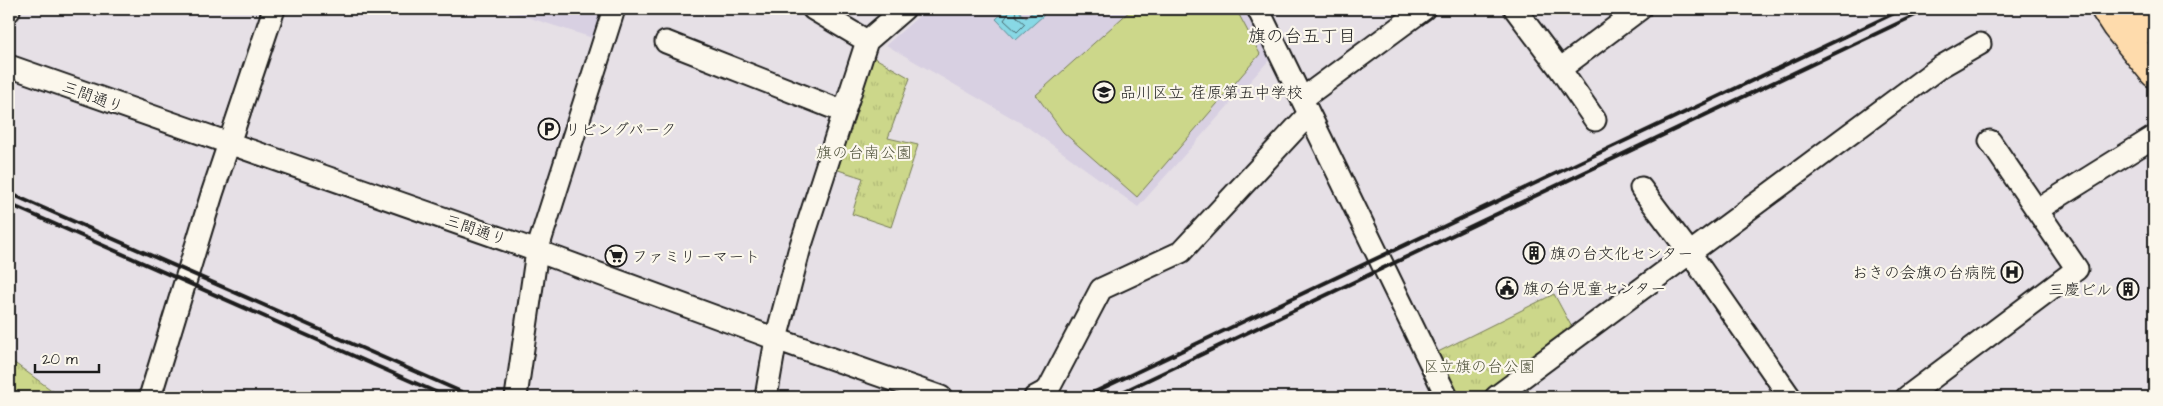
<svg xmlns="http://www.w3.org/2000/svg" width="2163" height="406" font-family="'Architects Daughter','Klee One',sans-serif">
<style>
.built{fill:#d8d0e2}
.grass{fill:#ccd78a;stroke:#747a53}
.park{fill:url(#park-tufts);stroke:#747a53}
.water{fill:#88d8e5;stroke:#5d8d95}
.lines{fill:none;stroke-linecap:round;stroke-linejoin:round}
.shore{stroke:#47676c;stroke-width:1}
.minor-casing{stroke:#1c1c1c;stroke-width:25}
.major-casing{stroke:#1c1c1c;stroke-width:31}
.minor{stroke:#fbf7ec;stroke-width:21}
.major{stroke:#fedbac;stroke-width:28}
.rail{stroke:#1c1c1c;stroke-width:4}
.labels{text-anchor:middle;stroke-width:4.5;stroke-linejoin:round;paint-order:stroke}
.poi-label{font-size:16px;fill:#1c1c1c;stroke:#fbf7ec;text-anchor:start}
.street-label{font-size:16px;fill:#1c1c1c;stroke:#fbf7ec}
.park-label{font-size:16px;fill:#51543d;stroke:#fbf7ec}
.neighbourhood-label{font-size:18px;fill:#1c1c1c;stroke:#fbf7ec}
</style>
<defs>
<pattern id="park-tufts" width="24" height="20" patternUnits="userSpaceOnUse" patternTransform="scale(1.25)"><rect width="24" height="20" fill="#ccd78a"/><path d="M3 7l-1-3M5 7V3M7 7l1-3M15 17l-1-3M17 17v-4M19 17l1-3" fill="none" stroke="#afb876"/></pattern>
</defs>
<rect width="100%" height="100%" fill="#e6e0e6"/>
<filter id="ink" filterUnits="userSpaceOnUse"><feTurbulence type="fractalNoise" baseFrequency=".02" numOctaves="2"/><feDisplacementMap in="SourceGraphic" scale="10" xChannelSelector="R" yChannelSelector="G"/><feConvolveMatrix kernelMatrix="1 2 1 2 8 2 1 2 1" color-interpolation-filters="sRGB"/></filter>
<g filter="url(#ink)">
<path class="built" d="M502,9H605L596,39Z
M927,9H1243L1270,59L1138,207L1026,126L886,45Z"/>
<path class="grass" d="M1132,9H1236L1260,54L1137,197L1063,132L1036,95Z"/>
<path class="park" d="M868,54L910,78L888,138L918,145L891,227L852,214L863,178L832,168Z
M1554,294L1575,333L1486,397H1457L1436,353Z
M9,359L61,397H9Z"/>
<path class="water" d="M1007,9H1021L1020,13L1026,18L1036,9L1044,15L1016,40L996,19Z"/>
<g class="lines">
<path class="shore" d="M1010,9L1011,10L1004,20L1017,32L1025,24L1016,16L1015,9"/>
<g class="minor-casing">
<path id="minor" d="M813,9L867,41
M1258,9L1447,397
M1515,9L1560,69L1595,120
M9,11V9
M666,42L844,112
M9,66L537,251L776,339L941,397
M1560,69L1640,9
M1302,99L1424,9
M1641,188L1690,253L1790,397
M2037,210L2154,137
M150,397L212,194L274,9
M516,397L537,251L614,9
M766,397L776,339L799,251L867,41L904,9
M1035,397L1048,390L1101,289L1181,252L1309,114
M1496,397L1940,67L1980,44
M1907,397L2077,269L1990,141"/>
</g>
<g class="major-casing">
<path id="major" d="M2105,9L2116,26L2154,73
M2137,9L2154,30"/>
</g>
<use href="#minor" class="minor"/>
<use href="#major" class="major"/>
<path class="rail" d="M9,193L473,397
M9,204L447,397
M1084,397L1903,9
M1112,397L1928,9"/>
</g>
</g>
<defs>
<g id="school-ring" transform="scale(1.125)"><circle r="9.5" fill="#fbf7ec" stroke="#1c1c1c" stroke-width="1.5"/><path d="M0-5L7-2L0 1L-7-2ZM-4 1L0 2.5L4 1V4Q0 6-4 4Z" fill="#1c1c1c"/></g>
<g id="parking-ring" transform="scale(1.125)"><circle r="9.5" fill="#fbf7ec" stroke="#1c1c1c" stroke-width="1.5"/><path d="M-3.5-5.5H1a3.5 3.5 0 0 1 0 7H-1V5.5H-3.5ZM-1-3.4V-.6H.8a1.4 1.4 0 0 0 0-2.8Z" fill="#1c1c1c"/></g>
<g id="building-ring" transform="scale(1.125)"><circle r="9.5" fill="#fbf7ec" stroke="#1c1c1c" stroke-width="1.5"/><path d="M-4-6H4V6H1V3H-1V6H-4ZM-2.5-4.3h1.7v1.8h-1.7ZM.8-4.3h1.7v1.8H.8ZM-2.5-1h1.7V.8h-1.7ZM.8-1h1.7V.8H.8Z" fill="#1c1c1c"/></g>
<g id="supermarket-ring" transform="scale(1.125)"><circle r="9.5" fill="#fbf7ec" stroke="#1c1c1c" stroke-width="1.5"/><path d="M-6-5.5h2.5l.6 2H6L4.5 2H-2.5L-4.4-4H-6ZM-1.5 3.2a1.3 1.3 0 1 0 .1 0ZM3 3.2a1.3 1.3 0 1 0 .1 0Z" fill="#1c1c1c"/></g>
<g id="hospital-ring" transform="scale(1.125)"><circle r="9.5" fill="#fbf7ec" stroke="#1c1c1c" stroke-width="1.5"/><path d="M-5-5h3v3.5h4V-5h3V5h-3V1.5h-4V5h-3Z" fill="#1c1c1c"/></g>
<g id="civic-ring" transform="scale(1.125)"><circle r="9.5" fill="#fbf7ec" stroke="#1c1c1c" stroke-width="1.5"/><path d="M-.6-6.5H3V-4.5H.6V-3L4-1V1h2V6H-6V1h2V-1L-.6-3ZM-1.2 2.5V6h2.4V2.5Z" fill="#1c1c1c"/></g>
</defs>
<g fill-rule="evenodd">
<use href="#school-ring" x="1104" y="92"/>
<use href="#parking-ring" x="549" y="129"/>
<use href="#building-ring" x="1534" y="253"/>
<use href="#supermarket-ring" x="616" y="256"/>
<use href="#hospital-ring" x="2012" y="272"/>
<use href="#civic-ring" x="1507" y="288"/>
<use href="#building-ring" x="2128" y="289"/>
</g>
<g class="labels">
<g class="poi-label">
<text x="1120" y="98">品川区立 荏原第五中学校</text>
<text x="565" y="135">リビングパーク</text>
<text x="1550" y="259">旗の台文化センター</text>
<text x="632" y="262">ファミリーマート</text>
<text x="1996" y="278" text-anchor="end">おきの会旗の台病院</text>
<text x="1523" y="294">旗の台児童センター</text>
<text x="2112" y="295" text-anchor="end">三慶ビル</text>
</g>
<g class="street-label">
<text transform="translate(93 96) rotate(20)" y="6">三間通り</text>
<text transform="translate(476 229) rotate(19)" y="6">三間通り</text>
</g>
<g class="park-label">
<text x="864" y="158">旗の台南公園</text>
<text x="1479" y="372">区立旗の台公園</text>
</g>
<g class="neighbourhood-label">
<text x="1302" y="42">旗の台五丁目</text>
</g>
</g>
<rect width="2163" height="406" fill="none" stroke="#fbf7ec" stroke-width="30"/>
<rect x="15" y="15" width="2133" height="376" fill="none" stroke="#1c1c1c" stroke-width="2" filter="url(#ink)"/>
<path d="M35 364v8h64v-8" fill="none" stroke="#1c1c1c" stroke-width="2.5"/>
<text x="42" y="364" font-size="15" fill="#1c1c1c" stroke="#fbf7ec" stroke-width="4" paint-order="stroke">20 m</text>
</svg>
